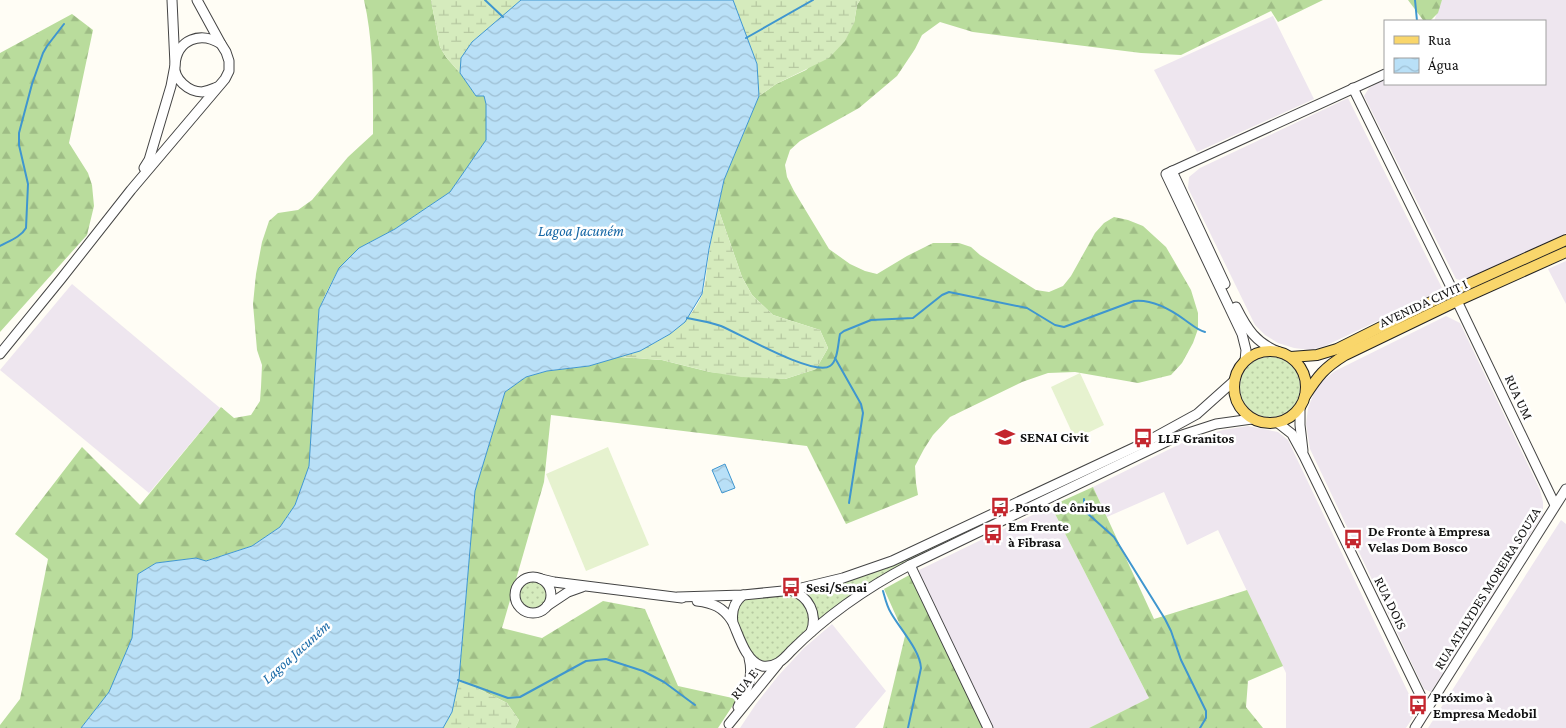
<svg xmlns="http://www.w3.org/2000/svg" width="1566" height="728" viewBox="0 0 1566 728" font-family="'Crimson Pro',serif">
	<style>
		.industrial { fill: #eee6ef }
		.grass { fill: url(#grass-dots) }
		.forest { fill: url(#forest-firs) }
		.wetland { fill: url(#wetland-marsh) }
		.pitch { fill: #e6f2cf }
		.water { fill: url(#water-waves); stroke: #3f96cf }
		.lines { fill: none; stroke-linecap: round; stroke-linejoin: round }
		.stream { stroke: #3f96cf; stroke-width: 2 }
		.minor-casing { stroke: #444; stroke-width: 11 }
		.major-casing { stroke: #222; stroke-width: 12 }
		.minor { stroke: #fff; stroke-width: 9 }
		.major { stroke: #f9d66b; stroke-width: 10 }
		.labels { text-anchor: middle; dominant-baseline: central; stroke-width: 5; stroke-linejoin: round; paint-order: stroke }
		.street-label { font-size: 14px; fill: #111; stroke: #fff }
		.poi-label { font-size: 14px; font-weight: bold; fill: #111; stroke: #fff; text-anchor: start }
		.water-label { font-size: 15px; font-style: italic; fill: #1768a6; stroke: #fff }
	</style>
	<defs>
		<pattern id="grass-dots" width="8" height="8" patternUnits="userSpaceOnUse" patternTransform="scale(1.25)"><rect width="8" height="8" fill="#d5ebbd"/><path d="M2 2h.1M6 6h.1" fill="none" stroke="#b6c8a1" stroke-width="1.8" stroke-linecap="round"/></pattern>
		<pattern id="forest-firs" width="22" height="20" patternUnits="userSpaceOnUse" patternTransform="scale(1.25)"><rect width="22" height="20" fill="#b9dc9c"/><path d="M5 1l3.5 6h-7zM16 11l3.5 6h-7z" fill="#9ebc85"/></pattern>
		<pattern id="wetland-marsh" width="20" height="14" patternUnits="userSpaceOnUse" patternTransform="scale(1.25)"><rect width="20" height="14" fill="#d5ebbd"/><path d="M1 5h8M5 5V1M11 12h8M15 12V8" fill="none" stroke="#b6c8a1"/></pattern>
		<pattern id="water-waves" width="16" height="10" patternUnits="userSpaceOnUse" patternTransform="scale(1.25)"><rect width="16" height="10" fill="#b9e0f7"/><path d="M0 5q4-4 8 0t8 0" fill="none" stroke="#9ebfd3"/></pattern>
	</defs>
	<rect width="100%" height="100%" fill="#fffdf5"/>
	<g class="industrial">
		<polygon points="1442,0 1566,0 1566,233 1463,281 1456,279 1364,96 1369,88 1385,79 1385,84 1545,84 1545,21 1434,21"/>
		<polygon points="1273,16 1314,99 1197,152 1154,70"/>
		<polygon points="1348,98 1443,290 1325,346 1310,350 1294,348 1278,343 1265,335 1255,325 1188,188 1189,177 1200,168"/>
		<polygon points="1566,261 1566,304 1548,269"/>
		<polygon points="72,284 220,408 149,493 0,370"/>
		<polygon points="1446,316 1460,323 1540,490 1543,502 1543,514 1431,692 1424,689 1310,449 1306,424 1308,408 1314,393 1320,383 1335,371"/>
		<polygon points="1248,426 1278,432 1288,440 1417,711 1406,728 1286,728 1286,673 1218,530 1187,545 1164,492 1107,517 1093,487 1186,441 1223,430"/>
		<polygon points="1051,506 1149,698 1089,728 990,728 913,573"/>
		<polygon points="1561,520 1566,524 1566,728 1428,728"/>
		<polygon points="832,624 886,691 855,728 740,728 756,704 778,676 804,648"/>
	</g>
	<g class="grass">
		<circle cx="1270" cy="387" r="30"/>
		<polygon points="996,517 997,519 889,571 861,589 820,619 817,617 815,604 807,594 809,590 841,583 887,567"/>
		<circle cx="533" cy="595" r="16"/>
		<path d="M 788,596 C 805,598 813,613 807,629 C 799,637 786,655 777,659 C 772,661 767,663 762,662 C 752,658 736,627 736,616 C 736,611 739,606 743,602 C 752,595 777,597 788,596 Z"/>
	</g>
	<g class="forest">
		<path d="M 364,0 L 431,0 L 440,47 L 446,57 L 460,73 L 476,96 L 484,96 L 486,104 L 486,140 L 450,192 L 395,229 L 359,248 L 339,268 L 325,295 L 319,309 L 309,466 L 295,505 L 280,527 L 252,546 L 205,561 L 196,558 L 156,563 L 138,574 L 132,638 L 109,692 L 81,728 L 0,728 L 0,725 L 20,699 L 48,559 L 15,534 L 82,447 L 140,505 L 221,407 L 234,418 L 251,415 L 260,401 L 261,387 L 262,365 L 257,350 L 253,304 L 256,274 L 262,242 L 269,221 L 278,213 L 298,210 L 312,200 L 348,157 L 373,134 C 373,90 374,44 364,0 Z"/>
		<polygon points="860,0 1323,0 1278,22 1271,11 1181,55 1141,53 973,32 940,22 922,35 915,49 897,76 859,108 800,141 790,150 785,165 787,177 794,191 829,249 850,264 865,271 877,274 907,256 933,243 959,243 971,247 980,255 1036,290 1049,292 1063,286 1071,276 1095,233 1104,223 1114,217 1128,220 1143,226 1166,247 1191,290 1198,313 1198,329 1193,343 1182,363 1171,375 1138,383 1075,372 1048,373 1022,382 950,417 933,435 924,449 915,466 916,483 918,495 846,524 807,446 551,415 544,482 502,628 542,638 603,601 645,609 678,686 737,699 718,728 515,728 519,720 507,703 459,679 475,491 505,392 526,377 547,371 589,366 618,357 662,360 710,372 785,379 816,369 828,348 820,330 773,315 752,295 742,277 718,208 724,180 759,96 776,84 806,70 854,23 857,5"/>
		<polygon points="1408,0 1442,0 1438,13 1430,21 1423,20"/>
		<polygon points="72,14 93,30 69,143 88,173 92,185 94,206 87,235 0,332 0,53"/>
		<polygon points="1093,487 1154,619 1247,590 1283,666 1248,681 1246,707 1263,728 1089,728 1149,698 1051,506"/>
		<polygon points="913,573 990,728 883,728 905,636 884,589"/>
	</g>
	<g class="wetland">
		<polygon points="431,0 521,0 472,42 461,58 460,73 446,57 440,47"/>
		<polygon points="733,0 860,0 857,5 854,23 845,41 829,58 776,84 759,96 757,64"/>
		<path d="M 718,208 L 742,277 L 752,295 L 773,315 L 820,330 L 828,348 L 816,369 L 785,379 L 741,377 L 710,372 L 662,360 L 618,357 C 653,347 687,330 702,295 C 706,285 706,271 708,261 C 710,243 714,226 718,208 Z"/>
		<polygon points="459,679 507,703 519,720 515,728 443,728 452,712"/>
	</g>
	<g class="pitch">
		<polygon points="1080,373 1104,425 1075,439 1051,387"/>
		<polygon points="608,447 649,545 586,571 546,474"/>
	</g>
	<g class="water">
		<polygon points="521,0 733,0 757,64 759,96 724,180 709,249 702,294 685,322 670,334 640,351 589,366 547,371 526,377 505,392 475,491 459,679 452,712 443,728 81,728 109,692 132,638 138,574 156,563 196,558 206,561 252,546 280,527 295,505 309,466 319,309 339,268 359,248 395,229 450,192 486,140 486,104 484,96 476,96 460,73 461,58 472,42"/>
		<polygon points="725,464 735,488 722,493 712,470"/>
	</g>
	<g class="lines">
		<g class="stream">
			<polyline points="485,0 503,17"/>
			<polyline points="1415,0 1417,21"/>
			<polyline points="746,38 813,0"/>
			<path d="M 0,246 C 9,241 21,237 26,228 L 28,184 L 19,145 L 19,133 L 32,84 L 43,53 L 47,46 L 64,24"/>
			<path d="M 687,318 C 698,320 710,322 721,326 C 740,334 814,377 830,366 C 838,361 838,343 840,334 L 844,331 L 871,320 L 913,318 L 942,295 L 949,292 L 1027,308 L 1055,325 L 1064,327 L 1134,301 C 1152,299 1170,309 1185,320 C 1191,324 1197,330 1205,332"/>
			<polyline points="835,358 861,404 863,413 849,503"/>
			<polyline points="1084,499 1084,508 1087,513 1114,537 1165,619 1171,631 1181,660 1206,711 1206,718 1200,728"/>
			<path d="M 883,591 C 885,598 887,607 891,613 C 900,629 920,650 921,668 L 908,728"/>
			<polyline points="458,680 508,698 520,697 586,661 606,659 643,671 664,682 695,705"/>
		</g>
		<defs>
			<g id="minor">
				<path d="M 217,87 C 212,89 208,91 202,92 C 189,92 173,79 175,65 C 177,39 201,31 221,44"/>
				<polyline points="1353,88 1453,291"/>
				<polyline points="144,168 149,160 171,86 175,65 172,0"/>
				<polyline points="1172,171 1225,284"/>
				<polyline points="1457,301 1555,505"/>
				<path d="M 1236,307 C 1247,329 1256,343 1279,352"/>
				<polyline points="0,354 61,279 131,190 225,79 229,71 229,61 226,52 221,44 197,0"/>
				<polyline points="1245,361 1246,350 1242,334 1166,174 1385,74"/>
				<polyline points="1300,408 1300,425 1303,451"/>
				<polyline points="1278,423 1292,434 1304,456 1427,709"/>
				<polyline points="910,565 988,728"/>
				<circle cx="533" cy="595" r="18"/>
				<polyline points="541,579 554,582 682,598"/>
				<path d="M 790,590 C 809,596 818,614 811,632"/>
				<path d="M 743,595 C 734,602 731,611 733,623 C 739,636 746,662 762,666 C 775,668 783,660 791,651 C 826,616 866,588 910,565 L 1176,437 L 1216,424 L 1252,419"/>
				<polyline points="678,597 743,595 793,590 843,578 892,561 1146,442 1197,414 1235,380"/>
				<path d="M 697,601 C 713,603 723,607 732,621"/>
				<polyline points="547,606 568,592 582,587"/>
				<path d="M 738,707 C 747,690 754,677 749,658"/>
				<polyline points="729,724 778,664"/>
				<polyline points="1415,728 1566,489"/>
			</g>
			<g id="major">
				<circle cx="1270" cy="387" r="36"/>
				<polyline points="1291,357 1317,355 1337,349 1453,291 1566,240"/>
				<path d="M 1305,396 C 1318,376 1324,368 1345,355 L 1457,301 L 1566,252"/>
			</g>
		</defs>
		<use href="#minor" class="minor-casing"/>
		<use href="#major" class="major-casing"/>
		<use href="#minor" class="minor"/>
		<use href="#major" class="major"/>
	</g>
	<defs>
		<symbol id="university-bare" viewBox="-9 -9 18 18"><path d="M0-5L7-2L0 1L-7-2ZM-4 1L0 2.5L4 1V4Q0 6-4 4Z" fill="#c4262e" stroke="#fff" stroke-width="2.5" paint-order="stroke"/></symbol>
		<symbol id="bus-bare" viewBox="-9 -9 18 18"><path d="M-5-6H5V4H4V6H2V4H-2V6H-4V4H-5ZM-3.5-4V0h7V-4ZM-3.5 1.2v1.5H-2V1.2ZM2 1.2v1.5H3.5V1.2Z" fill="#c4262e" stroke="#fff" stroke-width="2.5" paint-order="stroke"/></symbol>
	</defs>
	<g fill-rule="evenodd">
		<use href="#university-bare" x="991" y="423" width="28" height="28"/>
		<use href="#bus-bare" x="1129" y="424" width="28" height="28"/>
		<use href="#bus-bare" x="986" y="493" width="28" height="28"/>
		<use href="#bus-bare" x="979" y="520" width="28" height="28"/>
		<use href="#bus-bare" x="1339" y="525" width="28" height="28"/>
		<use href="#bus-bare" x="777" y="573" width="28" height="28"/>
		<use href="#bus-bare" x="1404" y="691" width="28" height="28"/>
	</g>
	<g class="labels">
		<g class="street-label">
			<text transform="translate(1423 303) rotate(-25)">AVENIDA CIVIT I</text>
			<text transform="translate(1519 397) rotate(65)">RUA UM</text>
			<text transform="translate(1487 588) rotate(-58)">RUA ATALYDES MOREIRA SOUZA</text>
			<text transform="translate(1391 603) rotate(64)">RUA DOIS</text>
			<text transform="translate(744 684) rotate(-51)">RUA E</text>
		</g>
		<g class="poi-label">
			<text x="1020" y="437">SENAI Civit</text>
			<text x="1158" y="438">LLF Granitos</text>
			<text x="1015" y="507">Ponto de ônibus</text>
			<text x="1008" y="526">Em Frente<tspan x="1008" dy="16">à Fibrasa</tspan></text>
			<text x="1368" y="531">De Fronte à Empresa<tspan x="1368" dy="16">Velas Dom Bosco</tspan></text>
			<text x="806" y="587">Sesi/Senai</text>
			<text x="1433" y="697">Próximo à<tspan x="1433" dy="16">Empresa Medobil</tspan></text>
		</g>
		<g class="water-label">
			<text x="581" y="231">Lagoa Jacuném</text>
			<text transform="translate(296 652) rotate(-42)">Lagoa Jacuném</text>
		</g>
	</g>
	<rect x="1384" y="20" width="162" height="65" fill="#ffffff" stroke="#a0a0a0"/>
	<rect x="1394" y="36" width="25" height="8" fill="#f9d66b" stroke="#a0a0a0"/>
	<text x="1428" y="45" font-size="15" fill="#111111">Rua</text>
	<rect x="1394" y="58" width="25" height="15" fill="url(#water-waves)" stroke="#a0a0a0"/>
	<text x="1428" y="70" font-size="15" fill="#111111">Água</text>
</svg>
